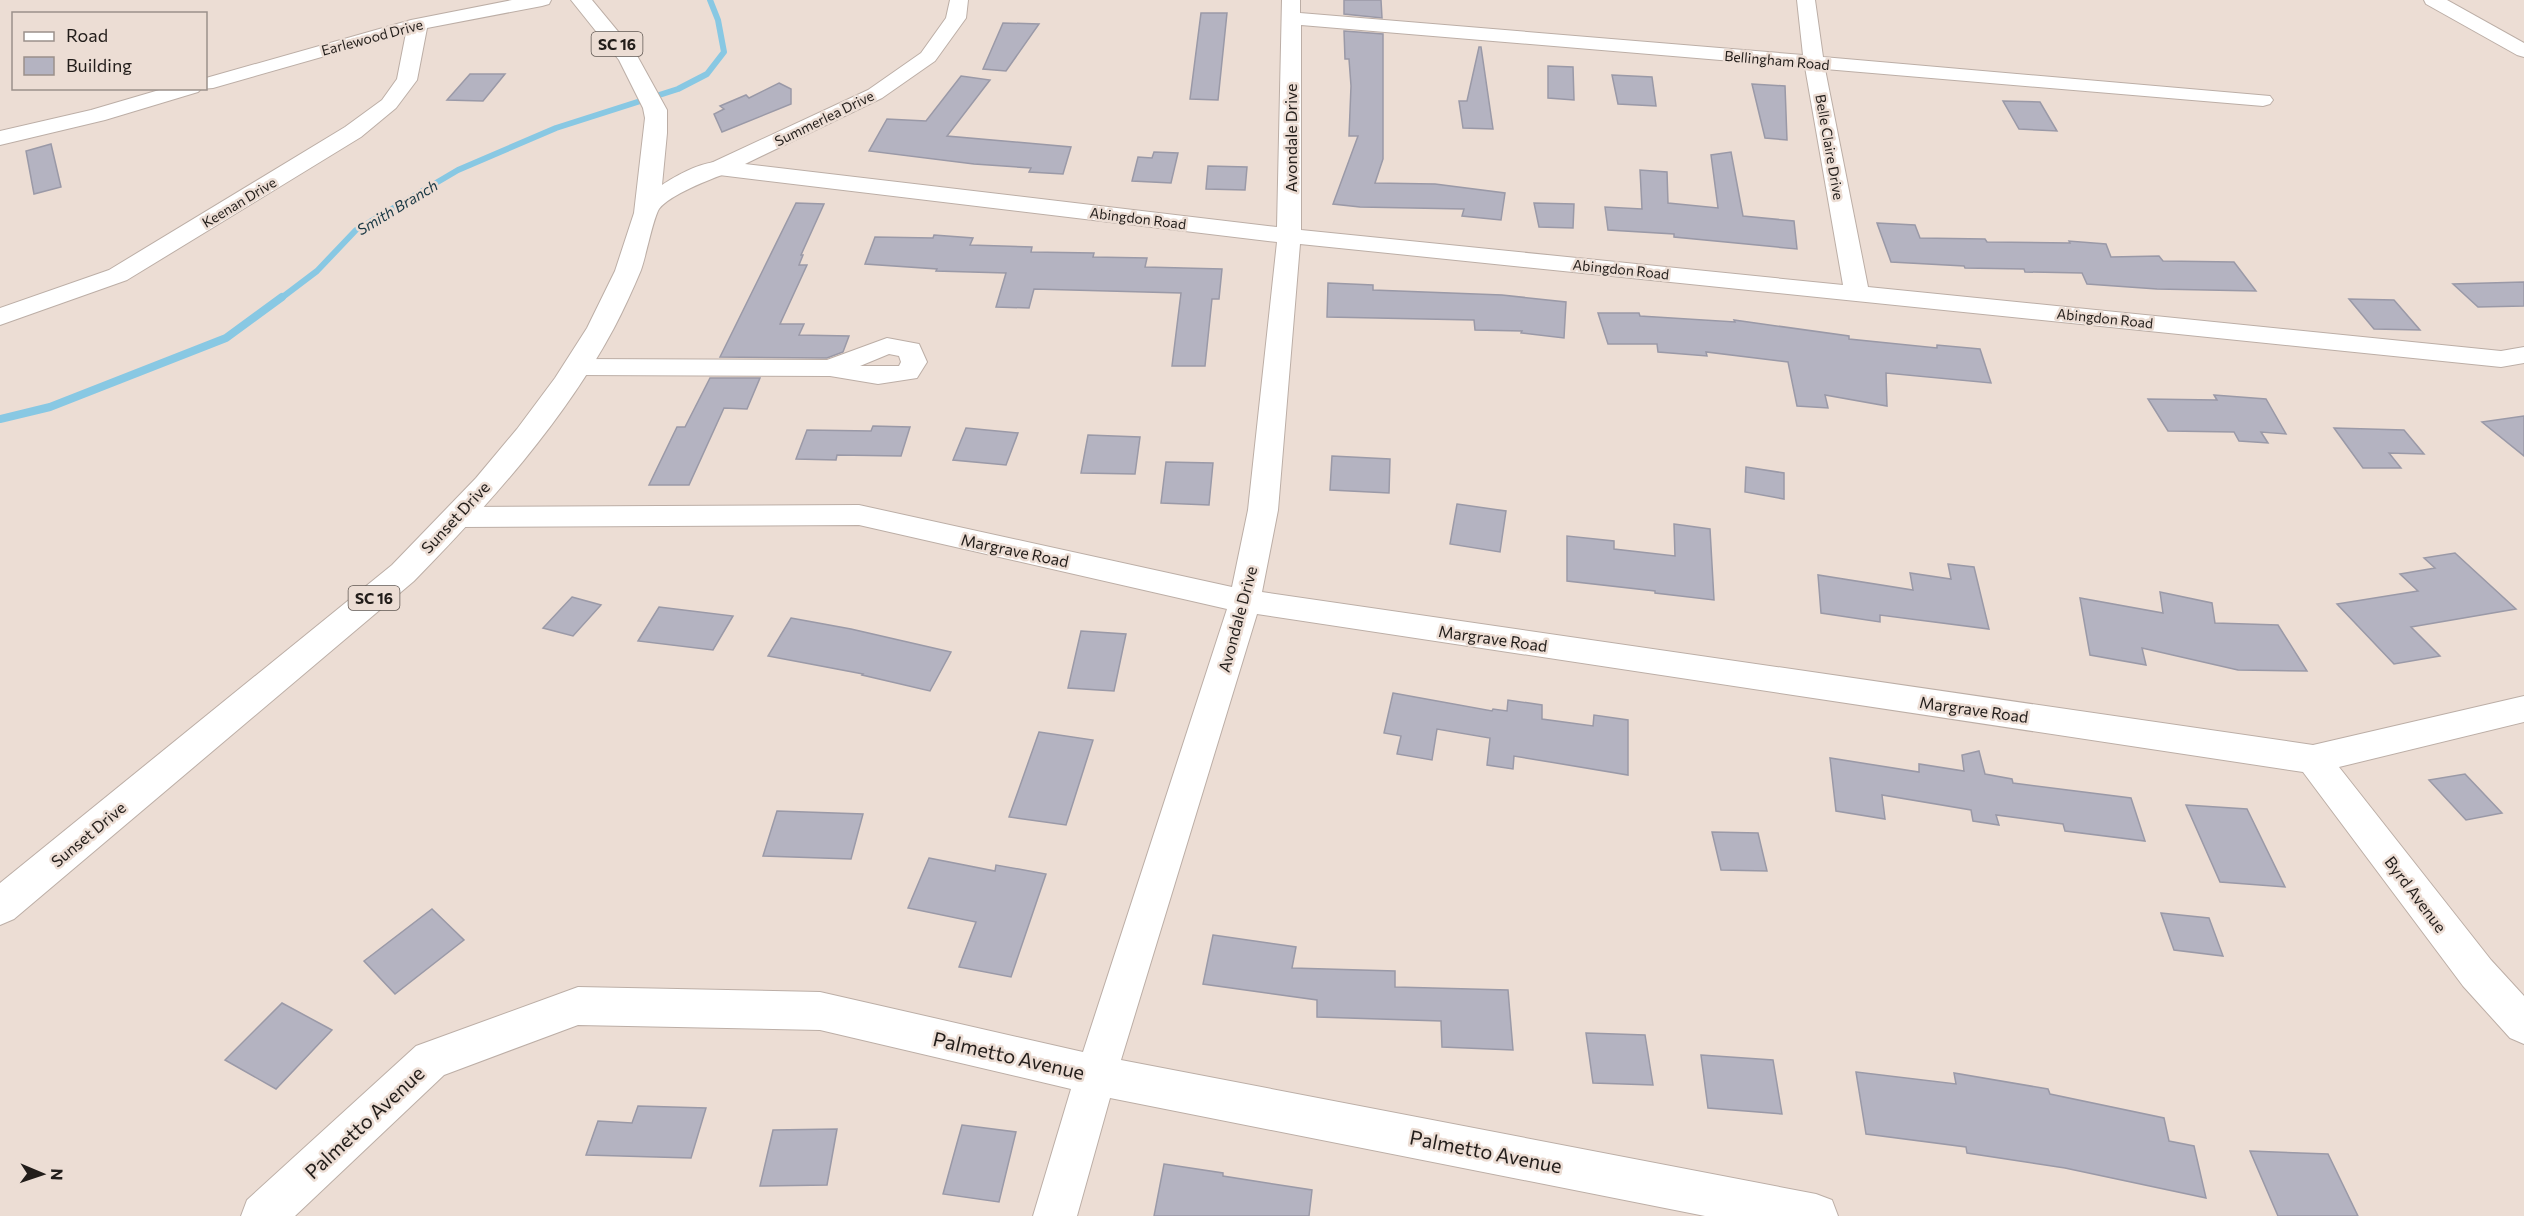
<svg xmlns="http://www.w3.org/2000/svg" width="2524" height="1216" viewBox="0 0 2524 1216" font-family="Commissioner,sans-serif">
	<style>
		.lines { fill: none; stroke-linecap: round; stroke-linejoin: round }
		.stream-far1 { stroke: #88c8e3; stroke-width: 6 }
		.stream { stroke: #88c8e3; stroke-width: 8 }
		.building { fill: #b4b3c1; stroke: #9a99a7; stroke-width: 1.5 }
		.minor-casing { stroke: #bcaea6; stroke-width: 2 }
		.major-casing { stroke: #bcaea6; stroke-width: 2 }
		.minor { fill: #fff; fill-rule: evenodd }
		.major { fill: #fff; fill-rule: evenodd }
		.labels { text-anchor: middle; dominant-baseline: central; stroke-width: 5; stroke-linejoin: round; paint-order: stroke }
		.far-street-label { font-size: 14px; fill: #221d1a; stroke: #ecddd4 }
		.shield { fill: #ecddd4; stroke: #5f5752; stroke-width: 1.5 }
		.shield-label { font-size: 15px; font-weight: bold; fill: #221d1a }
		.far-water-label { font-size: 15px; font-style: italic; fill: #183743; stroke: #ecddd4 }
		.street-label { font-size: 16px; fill: #221d1a; stroke: #ecddd4 }
		.near-street-label { font-size: 20px; fill: #221d1a; stroke: #ecddd4 }
	</style>
	<rect width="100%" height="100%" fill="#ecddd4"/>
	<g class="lines">
		<polyline class="stream-far1" points="280,299 317,271 356,230 458,170 556,128 678,89 707,74 724,52 718,20 710,0"/>
		<polyline class="stream" points="0,419 50,407 226,338 282,297"/>
	</g>
	<g class="building">
		<polygon points="1344,0 1381,0 1382,18 1344,14"/>
		<polygon points="1201,13 1227,13 1218,100 1190,99"/>
		<polygon points="1003,23 1039,24 1006,71 983,69"/>
		<polygon points="1344,31 1383,34 1383,159 1375,183 1435,184 1505,193 1501,220 1462,216 1464,209 1360,207 1333,204 1358,136 1349,136 1351,86 1349,59 1345,59"/>
		<polygon points="1479,47 1481,47 1493,129 1463,128 1459,101 1467,101"/>
		<polygon points="1548,66 1573,67 1574,100 1548,98"/>
		<polygon points="470,74 505,74 483,101 447,100"/>
		<polygon points="1612,75 1652,77 1656,106 1618,104"/>
		<polygon points="961,76 990,80 947,136 1071,147 1063,174 1029,172 1031,168 974,164 869,151 887,119 926,121"/>
		<polygon points="779,83 791,89 791,104 722,132 714,114 724,109 720,106 746,95 749,98"/>
		<polygon points="1752,84 1785,86 1787,140 1765,138"/>
		<polygon points="2003,101 2040,102 2057,131 2019,129"/>
		<polygon points="51,144 61,187 34,194 26,151"/>
		<polygon points="1154,152 1178,153 1171,183 1132,181 1138,157 1152,158"/>
		<polygon points="1731,152 1743,216 1794,221 1797,249 1674,237 1674,234 1608,230 1605,207 1642,209 1640,170 1667,172 1668,203 1718,208 1711,155"/>
		<polygon points="1208,166 1247,167 1245,190 1206,189"/>
		<polygon points="796,203 824,204 801,255 803,255 799,265 807,265 780,324 804,324 799,335 849,336 843,352 827,358 720,357"/>
		<polygon points="1534,203 1574,204 1573,228 1539,227"/>
		<polygon points="1877,223 1915,225 1920,238 1985,239 1987,242 2070,243 2069,241 2106,244 2111,257 2159,256 2163,261 2234,262 2256,291 2157,289 2087,284 2082,273 2025,272 2024,269 1965,268 1964,266 1891,262"/>
		<polygon points="934,235 973,238 970,245 1032,247 1031,252 1094,253 1093,257 1147,258 1145,267 1222,269 1219,299 1212,299 1205,366 1172,366 1181,293 1034,289 1029,308 996,307 1006,273 936,271 937,269 865,264 875,237 933,238"/>
		<polygon points="2524,282 2524,306 2478,307 2453,284"/>
		<polygon points="1328,283 1373,285 1373,290 1502,295 1566,302 1564,338 1521,333 1522,331 1475,330 1474,320 1327,317"/>
		<polygon points="2349,299 2394,300 2420,330 2374,329"/>
		<polygon points="1598,313 1639,313 1640,316 1735,322 1734,320 1849,336 1849,339 1937,348 1937,345 1980,349 1991,383 1886,373 1887,406 1825,395 1828,408 1797,406 1788,362 1706,352 1707,356 1658,352 1657,344 1608,344"/>
		<polygon points="710,378 760,378 747,409 724,408 689,485 649,485 677,427 685,427"/>
		<polygon points="2214,395 2266,399 2286,434 2261,432 2268,443 2239,441 2234,432 2168,431 2148,399 2217,400"/>
		<polygon points="2524,416 2524,456 2482,422"/>
		<polygon points="873,426 910,427 901,456 837,455 836,460 796,459 807,430 871,431"/>
		<polygon points="966,428 1018,433 1006,465 953,460"/>
		<polygon points="2334,428 2404,430 2424,454 2389,453 2401,468 2363,468"/>
		<polygon points="1088,435 1140,437 1135,474 1081,473"/>
		<polygon points="1332,456 1390,459 1389,493 1330,490"/>
		<polygon points="1166,462 1213,463 1209,505 1161,503"/>
		<polygon points="1746,467 1784,473 1784,499 1745,492"/>
		<polygon points="1457,504 1506,511 1500,552 1450,544"/>
		<polygon points="1674,524 1710,529 1714,600 1655,593 1655,591 1567,581 1567,536 1614,541 1614,549 1675,556"/>
		<polygon points="2455,553 2516,609 2411,627 2440,656 2394,664 2337,604 2418,591 2400,574 2435,568 2424,558"/>
		<polygon points="1948,564 1974,567 1989,629 1880,615 1880,622 1821,613 1818,575 1913,590 1910,573 1951,579"/>
		<polygon points="2160,592 2212,603 2215,623 2278,625 2307,671 2238,670 2142,648 2146,665 2090,655 2080,598 2163,613"/>
		<polygon points="572,597 601,605 573,636 543,628"/>
		<polygon points="659,607 733,616 713,650 638,641"/>
		<polygon points="791,618 851,629 951,652 930,691 862,675 863,674 768,656"/>
		<polygon points="1081,631 1126,634 1114,691 1068,688"/>
		<polygon points="1393,693 1492,711 1493,709 1507,711 1508,700 1542,705 1542,719 1593,726 1594,715 1628,720 1628,775 1514,756 1513,769 1487,765 1490,738 1437,729 1432,760 1397,754 1401,736 1384,733"/>
		<polygon points="1039,732 1093,740 1066,825 1009,817"/>
		<polygon points="1979,751 1985,774 2012,779 2013,783 2131,798 2145,841 2065,831 2063,824 1996,815 1999,825 1973,821 1971,810 1882,795 1885,819 1836,811 1830,758 1919,772 1919,764 1964,771 1962,755"/>
		<polygon points="2465,774 2502,813 2466,820 2429,780"/>
		<polygon points="2186,805 2247,809 2285,887 2220,882"/>
		<polygon points="777,811 863,814 851,859 763,856"/>
		<polygon points="1712,832 1758,833 1767,871 1721,870"/>
		<polygon points="929,858 995,871 996,865 1046,874 1011,977 959,967 976,922 908,908"/>
		<polygon points="432,909 464,940 395,994 364,961"/>
		<polygon points="2161,913 2209,918 2223,956 2174,950"/>
		<polygon points="1213,935 1296,947 1292,968 1395,971 1395,987 1508,990 1513,1050 1442,1047 1441,1021 1317,1017 1317,1000 1203,984"/>
		<polygon points="282,1003 332,1030 276,1089 225,1060"/>
		<polygon points="1586,1033 1645,1035 1653,1085 1593,1083"/>
		<polygon points="1701,1055 1773,1060 1782,1114 1708,1108"/>
		<polygon points="1856,1072 1956,1084 1954,1073 2048,1089 2050,1094 2164,1118 2169,1141 2194,1146 2206,1198 2065,1168 1967,1153 1966,1147 1866,1134"/>
		<polygon points="638,1106 706,1108 691,1158 586,1155 598,1121 632,1123"/>
		<polygon points="962,1125 1016,1132 999,1202 943,1194"/>
		<polygon points="837,1129 827,1185 760,1186 773,1130"/>
		<polygon points="2250,1151 2328,1154 2358,1216 2278,1216"/>
		<polygon points="1164,1164 1223,1173 1223,1176 1312,1190 1309,1216 1154,1216"/>
	</g>
	<g class="lines">
		<defs>
			<g id="minor">
				<polygon points="512,0 551,0 549,4 542,6 427,28 417,80 396,108 361,137 127,280 0,325 0,308 109,270 345,127 382,100 397,79 406,33 213,88 201,89 198,92 105,120 0,145 0,131 91,110 166,88 206,88 206,78 411,20"/>
				<path d="M 950,0 L 968,0 L 966,18 L 935,61 L 882,98 L 745,164 L 1277,227 L 1282,0 L 1300,0 L 1300,13 L 1803,55 L 1797,0 L 1815,0 L 1823,57 L 2270,96 L 2273,100 L 2270,104 L 2263,106 L 1825,69 L 1868,287 L 2501,351 L 2524,347 L 2524,363 L 2501,367 L 1300,244 L 1278,510 L 1262,592 L 2313,745 L 2524,696 L 2524,722 L 2339,767 L 2491,960 L 2524,996 L 2524,1044 L 2510,1038 L 2463,986 L 2303,772 L 1257,614 L 1121,1060 L 1816,1194 L 1832,1200 L 1838,1216 L 1705,1216 L 1110,1098 L 1077,1216 L 1033,1216 L 1071,1089 L 820,1030 L 578,1025 L 444,1075 L 295,1216 L 241,1216 L 247,1200 L 416,1046 L 578,987 L 820,992 L 1083,1052 L 1227,609 L 859,525 L 460,527 L 450,524 L 445,517 L 450,510 L 460,507 L 859,505 L 1232,587 L 1248,510 L 1277,242 L 719,175 L 711,173 L 708,168 L 711,163 L 868,90 L 921,53 L 946,18 ZM 1301,25 L 1805,67 L 1843,285 L 1301,230 Z"/>
				<polygon points="2424,0 2447,0 2524,43 2524,57 2517,55 2426,4"/>
				<path d="M 887,338 L 919,344 L 927,362 L 917,378 L 878,384 L 830,376 L 577,375 L 568,373 L 564,367 L 568,361 L 577,359 L 827,360 ZM 889,354 L 899,356 L 901,362 L 899,366 L 860,366 Z"/>
			</g>
			<path id="major" d="M 571,0 L 592,0 L 635,52 L 667,110 L 667,133 L 662,185 C 679,174 707,158 727,163 L 731,168 L 727,173 C 711,179 669,195 659,209 C 653,219 646,256 641,270 C 633,289 624,309 614,328 C 563,423 489,504 414,581 L 14,919 L 0,925 L 0,883 L 392,565 L 476,478 L 517,429 L 555,378 L 587,328 L 615,271 L 634,213 L 645,118 L 643,108 L 619,60 Z"/>
		</defs>
		<use href="#minor" class="minor-casing"/>
		<use href="#major" class="major-casing"/>
		<use href="#minor" class="minor"/>
		<use href="#major" class="major"/>
	</g>
	<g class="labels">
		<g class="far-street-label">
			<text transform="translate(372 37) rotate(-15)">Earlewood Drive</text>
			<text transform="translate(1777 60) rotate(5)">Bellingham Road</text>
			<text transform="translate(824 118) rotate(-26)">Summerlea Drive</text>
			<text transform="translate(1830 147) rotate(80)">Belle Claire Drive</text>
			<text transform="translate(239 202) rotate(-31)">Keenan Drive</text>
			<text transform="translate(1138 218) rotate(7)">Abingdon Road</text>
			<text transform="translate(1621 269) rotate(6)">Abingdon Road</text>
			<text transform="translate(2105 318) rotate(6)">Abingdon Road</text>
		</g>
		<g class="shield">
			<rect x="591.5" y="32" width="51" height="24" rx="4.5"/>
			<rect x="348.5" y="586" width="51" height="24" rx="4.5"/>
		</g>
		<g class="shield-label">
			<text x="617" y="44">SC 16</text>
			<text x="374" y="598">SC 16</text>
		</g>
		<g class="far-water-label">
			<text transform="translate(397 207) rotate(-31)">Smith Branch</text>
		</g>
		<g class="street-label">
			<text transform="translate(1290 138) rotate(-90)">Avondale Drive</text>
			<text transform="translate(455 517) rotate(-47)">Sunset Drive</text>
			<text transform="translate(1015 550) rotate(12)">Margrave Road</text>
			<text transform="translate(1237 619) rotate(-75)">Avondale Drive</text>
			<text transform="translate(1493 638) rotate(8)">Margrave Road</text>
			<text transform="translate(1974 709) rotate(8)">Margrave Road</text>
			<text transform="translate(88 834) rotate(-40)">Sunset Drive</text>
			<text transform="translate(2416 894) rotate(53)">Byrd Avenue</text>
		</g>
		<g class="near-street-label">
			<text transform="translate(1009 1055) rotate(13)">Palmetto Avenue</text>
			<text transform="translate(364 1122) rotate(-43)">Palmetto Avenue</text>
			<text transform="translate(1486 1151) rotate(11)">Palmetto Avenue</text>
		</g>
	</g>
	<rect x="12" y="12" width="195" height="78" fill="#ecddd4" stroke="#9b908a" stroke-width="1.5"/>
	<rect x="24" y="32" width="30" height="9" fill="#ffffff" stroke="#9b908a" stroke-width="1.5"/>
	<text x="66" y="42" font-size="18" fill="#221d1a">Road</text>
	<rect x="24" y="57" width="30" height="18" fill="#b4b3c1" stroke="#9b908a" stroke-width="1.5"/>
	<text x="66" y="72" font-size="18" fill="#221d1a">Building</text>
	<g transform="translate(42 1174) rotate(92)" stroke="#ecddd4" stroke-width="4.5" paint-order="stroke">
	<path d="M0-4.5L10 22L0 15L-10 22Z" fill="#221d1a"/>
	<text y="-9" font-size="16" font-weight="bold" text-anchor="middle" fill="#221d1a">N</text>
	</g>
</svg>
